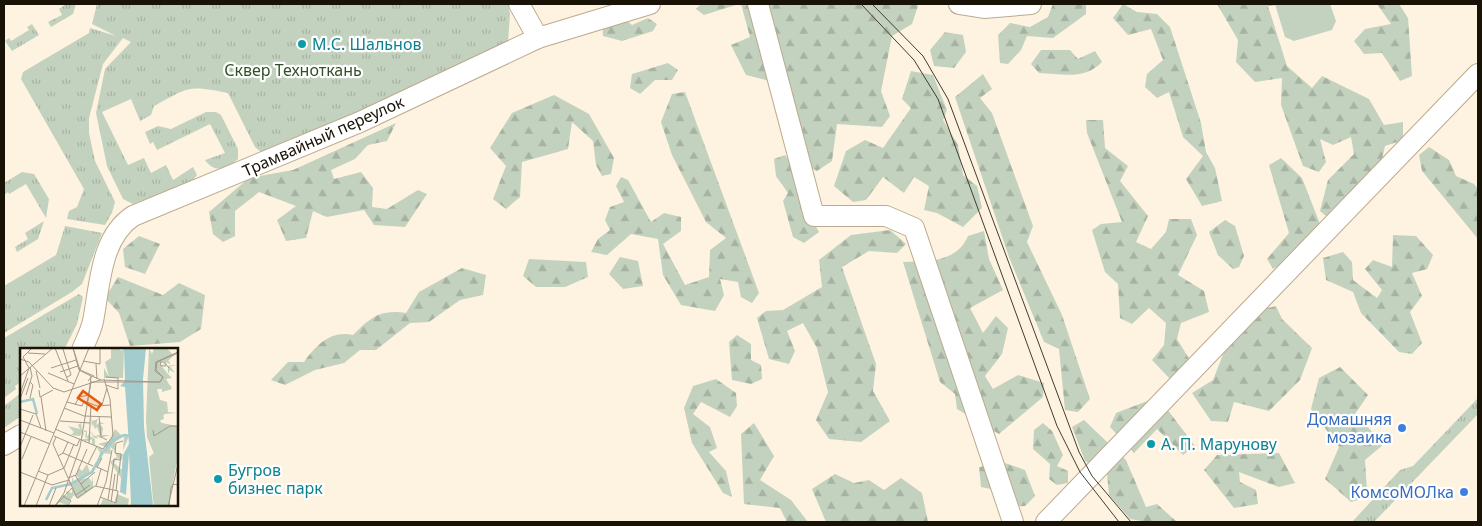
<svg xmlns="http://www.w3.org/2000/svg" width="1482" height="526" viewBox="0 0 1482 526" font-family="'Noto Sans',sans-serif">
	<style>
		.grass { fill: url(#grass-tufts) }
		.forest { fill: url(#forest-firs) }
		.garden { fill: #c3d2be }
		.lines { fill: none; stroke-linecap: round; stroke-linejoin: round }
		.minor-casing { stroke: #bcaa8d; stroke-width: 22 }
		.minor { stroke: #fff; stroke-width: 20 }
		.tram { stroke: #433b2f; stroke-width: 1 }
		.culture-dot { fill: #0f9aa8; stroke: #fff; stroke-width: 2 }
		.shop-dot { fill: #3f7fe0; stroke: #fff; stroke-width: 2 }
		.labels { text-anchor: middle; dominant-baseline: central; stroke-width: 4.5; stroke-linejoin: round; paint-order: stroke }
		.culture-label { font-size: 16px; fill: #0d838f; stroke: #fff; text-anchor: start }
		.park-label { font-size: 16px; fill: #324f27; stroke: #fff }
		.street-label { font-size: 16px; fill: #191207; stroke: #fff }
		.shop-label { font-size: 16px; fill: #366cbe; stroke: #fff; text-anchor: end }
		.inset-river { fill: none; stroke: #a3cccf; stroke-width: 2.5 }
		.inset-road { fill: none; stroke: #a29989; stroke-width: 1 }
		.view { fill: #e8590c; fill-opacity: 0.15; stroke: #e8590c; stroke-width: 2.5 }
		.inset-edge { fill: none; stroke: #191207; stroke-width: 2.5 }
	</style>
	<defs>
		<pattern id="grass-tufts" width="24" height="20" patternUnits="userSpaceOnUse" patternTransform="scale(1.25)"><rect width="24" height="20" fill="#c3d2be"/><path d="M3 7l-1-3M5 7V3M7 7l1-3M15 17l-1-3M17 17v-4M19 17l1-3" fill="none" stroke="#a7b3a2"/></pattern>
		<pattern id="forest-firs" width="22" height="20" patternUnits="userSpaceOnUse" patternTransform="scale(1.25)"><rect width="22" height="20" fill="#c3d2be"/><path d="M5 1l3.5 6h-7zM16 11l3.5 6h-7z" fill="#a7b3a2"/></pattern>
	</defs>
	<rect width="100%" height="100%" fill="#fef3e0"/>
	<g class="grass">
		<polygon points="66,4 76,4 73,14 51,27 48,22 62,15 59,9"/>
		<path d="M 97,4 L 508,4 L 510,14 L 508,42 L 425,84 L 262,153 L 255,147 L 228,93 C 187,85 190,87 154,106 L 151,115 L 140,121 L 131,99 L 102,112 L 128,165 L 144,158 L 151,173 L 166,165 L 173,180 L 193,167 L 197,175 L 192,181 L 133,204 L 123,199 L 107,166 L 96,113 L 105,69 L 131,42 L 123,38 L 103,64 L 89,118 L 89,133 L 95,161 L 115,202 L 112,213 L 105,225 L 67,219 L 69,211 L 77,207 L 84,189 L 21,79 L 23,72 L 89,33 L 90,28 L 116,36 L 92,24 Z"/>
		<polygon points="32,24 39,35 12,51 5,41 9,38 11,41 29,30 27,27"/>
		<path d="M 206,112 L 216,112 L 221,115 L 238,149 L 238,159 C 227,169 215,174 205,160 L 225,153 L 210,124 L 157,150 L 153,142 L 150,144 L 145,132 L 158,126 L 171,129 Z"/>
		<polygon points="22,172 34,174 49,199 46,218 26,184 9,194 8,192 4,195 4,183"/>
		<polygon points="44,221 38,239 17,252 15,247 28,239 25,233"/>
		<polygon points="65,226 102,233 82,284 72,292 4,333 4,286 56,255"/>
		<polygon points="79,294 83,297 77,324 64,350 21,350 21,382 15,386 16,389 4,398 4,338"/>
		<polygon points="21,393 21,416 4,428 4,406"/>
		<polygon points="1478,398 1478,414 1374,522 1352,522 1400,470 1413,466"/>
	</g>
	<g class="forest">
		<polygon points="701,4 739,4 704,15 696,9"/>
		<polygon points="741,4 915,4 918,6 912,24 892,36 881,91 890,116 882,127 837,124 832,161 817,171 800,162 770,81 746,75 731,45 750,37"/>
		<polygon points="1053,4 1086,4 1086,14 1053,38 1027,36 1021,50 1008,64 1000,63 998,35 1010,23 1030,27 1048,17"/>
		<polygon points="1123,4 1137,12 1157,14 1170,27 1201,123 1206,152 1215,168 1222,201 1202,206 1186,179 1203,156 1183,137 1169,92 1157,98 1145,87 1147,74 1163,60 1151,29 1128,35 1113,18"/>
		<polygon points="1217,4 1287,4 1268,6 1287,66 1312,88 1322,76 1369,99 1384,125 1403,122 1403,140 1385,146 1380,168 1332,221 1320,211 1328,180 1354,154 1351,137 1333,145 1320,139 1326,162 1319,172 1303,166 1281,105 1282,78 1255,82 1236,62 1238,40"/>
		<polygon points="1377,4 1399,4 1408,18 1412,76 1400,81 1382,53 1364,54 1354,41 1365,29 1391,24"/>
		<polygon points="621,15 632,25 648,18 657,24 653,31 622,41 603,36 602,16"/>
		<polygon points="945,32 963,35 966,52 954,68 934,66 930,50"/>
		<path d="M 1041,50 L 1070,50 L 1078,59 L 1095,51 L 1102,62 C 1085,80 1063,74 1039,73 L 1031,64 Z"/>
		<polygon points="668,63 678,70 672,80 655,80 640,94 630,88 632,74"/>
		<polygon points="911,71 933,75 947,110 943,120 958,145 963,175 977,186 982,208 963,227 937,213 924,210 929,186 914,177 904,193 883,177 866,200 853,202 834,186 846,151 865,140 883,148 911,108 902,99"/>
		<polygon points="983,74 992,89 980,98 992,113 1033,226 1027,242 1062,315 1090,399 1078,412 1065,410 1059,349 1044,342 1009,257 955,97"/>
		<polygon points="685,92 759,293 752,303 741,297 738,282 720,279 724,295 715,311 681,305 663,275 658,239 631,234 607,255 591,252 598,239 610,230 605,220 610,207 624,202 616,186 621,177 628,180 651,222 664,213 681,217 681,231 663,244 685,285 709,277 710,250 726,238 706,222 672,155 661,122 672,94"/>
		<polygon points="554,95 589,114 614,158 611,174 602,176 596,165 593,141 572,122 568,149 522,162 520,197 506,209 493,199 506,166 490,148 512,113"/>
		<polygon points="1086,120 1103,120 1105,148 1128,166 1120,181 1148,216 1136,242 1151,249 1166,232 1169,219 1191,219 1197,235 1178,275 1204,291 1209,312 1181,323 1177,339 1193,365 1185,376 1170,379 1152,360 1164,345 1166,323 1149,308 1132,324 1120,318 1118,284 1105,272 1092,230 1101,224 1122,222 1087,133"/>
		<polygon points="396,123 387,141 368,145 355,159 331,170 334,179 361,172 373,188 372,207 387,209 418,190 427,194 405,227 374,225 364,210 327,217 313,211 306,238 286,241 277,220 296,206 259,192 235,211 235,236 223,242 213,234 209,212 249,178 293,170"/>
		<polygon points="1429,147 1449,160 1456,176 1474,184 1478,189 1478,239 1422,171 1419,155"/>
		<polygon points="785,155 803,182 812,220 819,232 804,243 793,237 783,201 788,193 776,176 774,159"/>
		<polygon points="1281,158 1302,178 1322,229 1299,255 1273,269 1267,259 1289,233 1269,165"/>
		<polygon points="1225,220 1235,226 1244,256 1239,267 1233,269 1218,255 1209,232"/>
		<polygon points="890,230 906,244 897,253 869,251 842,267 876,364 873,391 890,421 861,442 829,439 816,420 828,392 817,348 803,323 787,331 795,351 789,364 769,359 757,318 766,311 783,310 822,287 819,260 851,235"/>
		<path d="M 984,231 L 989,259 L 1003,290 L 970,308 L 983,333 L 996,316 L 1008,328 L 1002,354 L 985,376 L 993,389 L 1018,375 L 1044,383 L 1043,397 L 999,434 L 957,409 L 955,394 L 940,382 L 903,262 C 929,261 956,263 968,236 Z"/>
		<polygon points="1393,235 1416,236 1433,255 1427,269 1412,273 1422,296 1410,312 1422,343 1412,354 1399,352 1361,313 1353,292 1326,280 1323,258 1343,252 1352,262 1353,280 1377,298 1382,290 1365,269 1373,260 1392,267"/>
		<polygon points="139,236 160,244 145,274 125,267 123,249"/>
		<polygon points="620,257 638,261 643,286 623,289 609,274"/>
		<polygon points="529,259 586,262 588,277 565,287 536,287 523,276"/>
		<path d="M 462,268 L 486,275 L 483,295 L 460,300 L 429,322 L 410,323 L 376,350 L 360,350 L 344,363 L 315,370 L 285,385 L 271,380 L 288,362 L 304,362 C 316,345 331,330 353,335 C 371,317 380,309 406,313 L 419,292 Z"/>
		<polygon points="118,277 163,295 179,283 205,295 201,329 180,342 130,346 119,313 105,298"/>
		<polygon points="1276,306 1282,319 1312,348 1300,380 1269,411 1234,402 1228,422 1211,421 1192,393 1213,380 1224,352 1263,309"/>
		<polygon points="737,335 751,344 751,360 761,365 762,379 751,384 732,380 729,342"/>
		<polygon points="1340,367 1368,395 1355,414 1384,444 1365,460 1367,491 1358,500 1351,502 1325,479 1339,447 1311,409 1319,378"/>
		<polygon points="716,379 736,393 737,406 730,417 701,402 693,414 710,427 717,448 709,452 726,471 732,497 723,493 692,443 684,408 693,386"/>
		<polygon points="1158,397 1195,446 1183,455 1157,429 1134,453 1110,427 1116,413"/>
		<polygon points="1084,420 1126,460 1146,507 1157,504 1177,522 1147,522 1130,519 1109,495 1107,473 1085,461 1072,427"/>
		<polygon points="754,423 774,456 760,480 791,500 808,522 787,522 780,508 744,504 741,434"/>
		<polygon points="1043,423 1052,431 1063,455 1057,466 1068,471 1068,483 1057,485 1049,479 1050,464 1033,449 1034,430"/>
		<polygon points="1279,453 1295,483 1279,487 1239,472 1240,482 1256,490 1258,504 1234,508 1204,470 1217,455"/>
		<polygon points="1005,463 1025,470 1035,496 1025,506 1009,507 1001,491 981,487 979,467"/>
		<polygon points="835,474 854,483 869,480 884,490 901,478 922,493 928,522 826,522 812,489"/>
	</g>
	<polygon class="garden" points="1275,4 1330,4 1336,21 1332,30 1294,41 1285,37"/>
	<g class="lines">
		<defs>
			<g id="minor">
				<polyline points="519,4 538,38"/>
				<polyline points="758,4 814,216 886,216 914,228 1013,522"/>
				<polyline points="959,4 984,8 1031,4"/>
				<path d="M 82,350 C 86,340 91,331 93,321 C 100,286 100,238 133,216 L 360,122 L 538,38 L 650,4"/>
				<polyline points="4,445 21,435"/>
				<polyline points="1046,522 1478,74"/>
			</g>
		</defs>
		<use href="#minor" class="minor-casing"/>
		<use href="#minor" class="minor"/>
		<g class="tram">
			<polyline points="861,4 914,60 938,99 1057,426 1080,472 1119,522"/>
			<polyline points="872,4 923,56 948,99 1079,452 1092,476 1131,522"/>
		</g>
	</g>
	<g class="culture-dot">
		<circle cx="302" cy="44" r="5"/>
		<circle cx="1151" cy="444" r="5"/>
		<circle cx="218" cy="479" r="5"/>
	</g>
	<g class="shop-dot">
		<circle cx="1402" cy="428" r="5"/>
		<circle cx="1464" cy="492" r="5"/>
	</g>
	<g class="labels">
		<g class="culture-label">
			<text x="312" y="44">М.С. Шальнов</text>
			<text x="1161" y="444">А. П. Марунову</text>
			<text x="228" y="470">Бугров<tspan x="228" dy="18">бизнес парк</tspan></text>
		</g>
		<g class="park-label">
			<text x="293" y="70">Сквер Техноткань</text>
		</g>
		<g class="street-label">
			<text transform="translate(323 136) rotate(-24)">Трамвайный переулок</text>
		</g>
		<g class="shop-label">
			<text x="1392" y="419">Домашняя<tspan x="1392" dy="18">мозаика</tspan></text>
			<text x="1454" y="492">КомсоМОЛка</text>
		</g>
	</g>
	<g transform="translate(20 348)">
		<rect width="158" height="158" fill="#fef3e0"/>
		<path d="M 91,0 L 100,0 L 101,3 L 104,0 L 103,30 L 84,30 L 84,20 L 89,29 L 85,14 L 91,10 ZM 129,0 L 132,6 L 134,0 L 147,0 L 153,7 L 157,4 L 148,13 L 150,14 L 150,16 L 146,14 L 147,18 L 142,16 L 145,16 L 144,13 L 139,15 L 148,26 L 148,18 L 152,17 L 157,18 L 150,18 L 155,25 L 150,22 L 148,26 L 152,30 L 146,31 L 152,41 L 142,44 L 142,41 L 137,41 L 140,52 L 147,54 L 148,64 L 157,65 L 145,66 L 139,71 L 143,78 L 157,78 L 157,114 L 148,157 L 134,157 L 133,152 L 129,109 L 134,105 L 127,89 L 126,71 Z" fill="#c3d2be"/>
		<path d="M 128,33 L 152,38 L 142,44 L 142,41 L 136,40 L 138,57 L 140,52 L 146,54 L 139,60 L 146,64 L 134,64 L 139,68 L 143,66 L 144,71 L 139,73 L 142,75 L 157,78 L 152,88 L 145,88 L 151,89 L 151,93 L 157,93 L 152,101 L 155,103 L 152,107 L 158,106 L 152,123 L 144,124 L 146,120 L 142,124 L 133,121 L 134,105 L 127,89 ZM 71,68 L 72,73 L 78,71 L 76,77 L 80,74 L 85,76 L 80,76 L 83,80 L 82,87 L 90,87 L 80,90 L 76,88 L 78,91 L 73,89 L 71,83 L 70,88 L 75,91 L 75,97 L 72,96 L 72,91 L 69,93 L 65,93 L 61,91 L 68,91 L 65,89 L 66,84 L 64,84 L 63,88 L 61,90 L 64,83 L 63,82 L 60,88 L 51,87 L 54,84 L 48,78 L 60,81 L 58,77 L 61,75 L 62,82 L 67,83 L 67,89 L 71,83 L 74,88 L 79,87 L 80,88 L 77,79 L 75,81 L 73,76 L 72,79 ZM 95,81 L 101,87 L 109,88 L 103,103 L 104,88 L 95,94 L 96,105 L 103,106 L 102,112 L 97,110 L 94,115 L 102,122 L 101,130 L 90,114 L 97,109 L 94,102 L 90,99 L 91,106 L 82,105 L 81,112 L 77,113 L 80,105 L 77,99 L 84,102 L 86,99 L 78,96 L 89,93 ZM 76,114 L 78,121 L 75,119 L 72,124 L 60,131 L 69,130 L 72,134 L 73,127 L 73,140 L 58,151 L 54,147 L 47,157 L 38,154 L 43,147 L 47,148 L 46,143 L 52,145 L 52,138 L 47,137 L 51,136 L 48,134 L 52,134 L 52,129 L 54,133 L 59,129 L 56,128 L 59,120 L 62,123 L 67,116 L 70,125 ZM 148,124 L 154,126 L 148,150 L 143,149 L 141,140 L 143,138 L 147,140 L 148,137 L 139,134 Z" fill="#c3d2be"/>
		<path d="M 97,146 L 109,151 L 108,157 L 80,158 L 83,151 L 94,155 Z" fill="#c3d2be"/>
		<path d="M 104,0 L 126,0 L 123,31 L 124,79 L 133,157 L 111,157 L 109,105 L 106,147 L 100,144 L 103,107 L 109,96 L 105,39 L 100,38 L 105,33 Z" fill="#a3cccf"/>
		<path class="inset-river" d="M 116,32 L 117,0M 117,36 L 123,158M 0,54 L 13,51 L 17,66M 84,103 L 93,92 L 104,87 L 112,88M 26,152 L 32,140 L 51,136 L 72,124 L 83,104"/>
		<path class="inset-road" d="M 35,0 L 48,33M 53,0 L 59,22 L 71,28 L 70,38M 43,1 L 51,27 L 47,29M 8,5 L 25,6M 0,11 L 9,14 L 33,40 L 44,44 L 80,32 L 140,34 L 143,29 L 136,22 L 137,14 L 158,5M 63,13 L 80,16 L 80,0M 76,16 L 77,31M 146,18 L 141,18 L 140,14 L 144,14 L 149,20M 31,20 L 56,12M 60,22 L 69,0M 60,22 L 74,28M 16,23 L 20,40M 40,24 L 58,18M 28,25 L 54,36M 0,28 L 33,0M 86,29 L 98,30 L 98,41 L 86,37M 68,33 L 72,28 L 81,32M 19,42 L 20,49 L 33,42M 0,46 L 9,20 L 3,9 L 12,0M 6,47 L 12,28 L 10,19M 21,49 L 26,83M 10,50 L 13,37 L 10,34M 0,51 L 8,30M 47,54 L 62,58 L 64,53 L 77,58 L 90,57M 67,56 L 70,38M 55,57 L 59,49 L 69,47M 82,57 L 87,40M 44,60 L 64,68 L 91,69M 0,61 L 16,66 L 21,80M 79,68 L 81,89 L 87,92M 0,72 L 34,85M 40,73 L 70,75M 35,81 L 83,101 L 93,88 L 90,51 L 84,31M 133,82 L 134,88 L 150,78 L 158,78M 0,84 L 30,96M 34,88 L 57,98 L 60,91M 36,89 L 33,96 L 57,150M 69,95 L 71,57M 0,99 L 13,67M 43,105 L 73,118M 38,108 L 43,105 L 48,94M 82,110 L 77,119 L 88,124M 2,111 L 11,89M 68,116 L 77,98M 44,120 L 54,96M 18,123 L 28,127 L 44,120M 0,124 L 15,130M 99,125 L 101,106 L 95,105 L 96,95 L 103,93M 55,127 L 66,144M 15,130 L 32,137 L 49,132M 48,130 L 56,127 L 67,101M 61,136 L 75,124M 76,138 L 81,121M 96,143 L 98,125M 56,147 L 70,137M 43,148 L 51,153 L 47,158M 57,150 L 75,138 L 98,143 L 96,155 L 80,149M 88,152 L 94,111 L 100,112M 91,154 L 95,126M 4,158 L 60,22 L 53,0M 16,158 L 28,127M 29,158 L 36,140M 35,158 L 52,140M 35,158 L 44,145 L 60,99 L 71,34 L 140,34 L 143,29 L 135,23 L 136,14 L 158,4M 77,158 L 86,134 L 92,102M 148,158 L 158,116M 149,158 L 151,140 L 153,136 L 158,137"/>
		<path class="view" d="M 63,43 L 81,56 L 77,62 L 58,50 Z"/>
		<rect width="158" height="158" class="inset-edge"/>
	</g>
	<rect width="1482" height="526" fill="none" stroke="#191207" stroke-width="10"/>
</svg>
